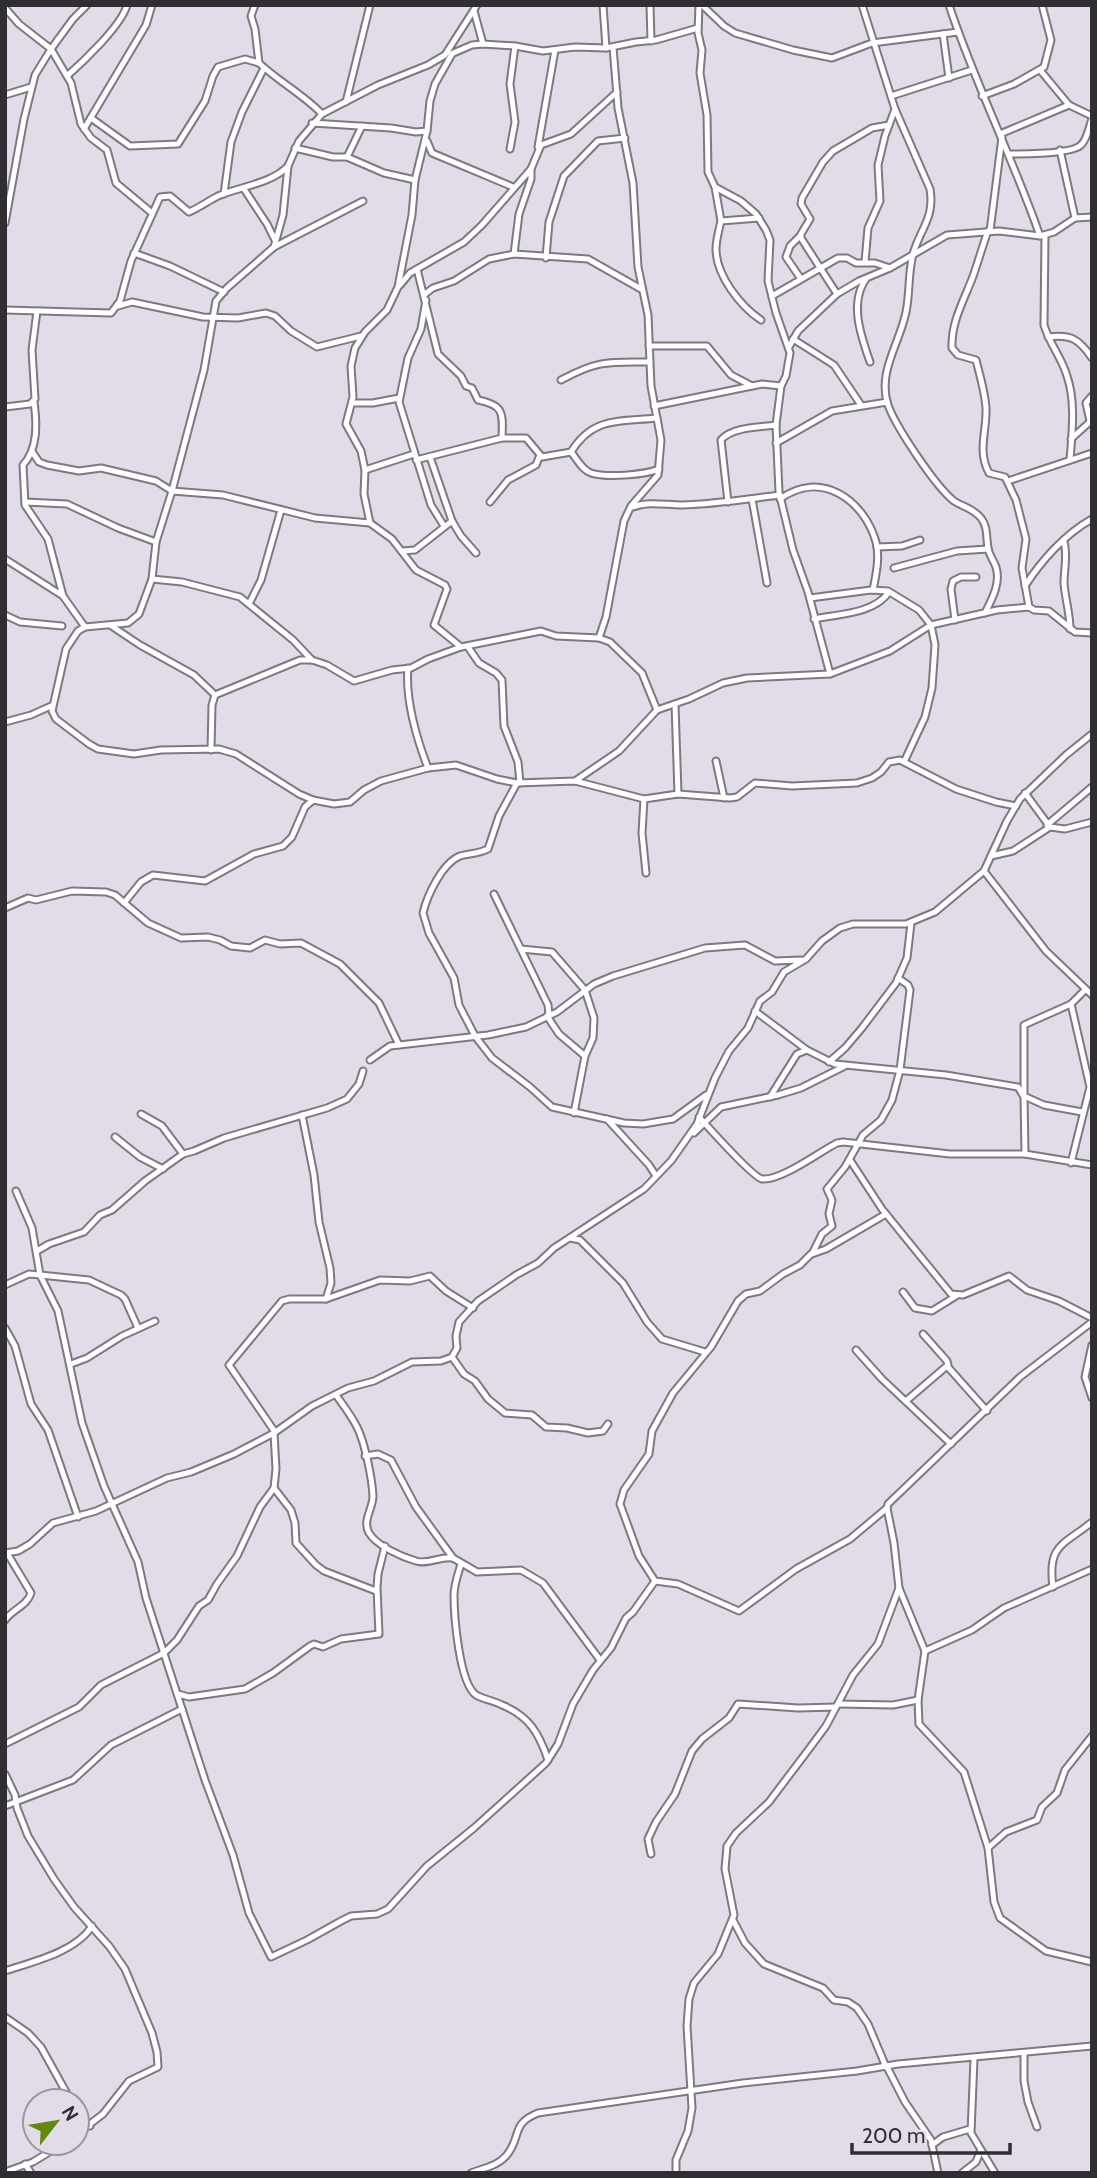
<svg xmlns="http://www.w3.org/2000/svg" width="1097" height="2178" viewBox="0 0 1097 2178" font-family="Cabin,sans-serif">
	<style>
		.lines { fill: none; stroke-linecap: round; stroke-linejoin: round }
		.minor-casing { stroke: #7d7883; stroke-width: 9 }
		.minor { stroke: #fff; stroke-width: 5 }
	</style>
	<rect width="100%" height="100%" fill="#e2dce9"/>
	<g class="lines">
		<defs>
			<g id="minor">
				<path d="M 255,5 L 251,16 L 255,29 L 259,63 C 279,82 303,94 322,114"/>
				<polyline points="477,5 445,55 428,65 378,85 322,114 299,141 288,166 283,215 274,247 227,288 216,301 204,370 172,491 156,542 152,579 139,614 128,623 85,627 78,631 66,649 52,711 56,719 89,744 98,749 134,754 161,750 219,749 236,754 299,794 313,800 334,804 350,802 364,790 381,781 428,768 456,765 497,779 517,783 575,781 644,799 678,794 730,798 737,797 755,783 792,786 857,783 872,778 881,772 889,762 900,760 956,789 996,802 1016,806"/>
				<polyline points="603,5 606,48"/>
				<polyline points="650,5 651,41"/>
				<polyline points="699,5 698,33 702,50 700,73 707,115 708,172 715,187 741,201 756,214 766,230 770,240 768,281 776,313 790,353 786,376 781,386 776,425 779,492 793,550 808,592 830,674"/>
				<polyline points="702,5 724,26 735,33 793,50 832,58 872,43 958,32"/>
				<path d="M 862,5 L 895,109 L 930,189 C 935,218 920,229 913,254 C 908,273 910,293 906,312 C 900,343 877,372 888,405 C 896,427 935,486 954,501 C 963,507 973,508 981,518 C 988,527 986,537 988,548 C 989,555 994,561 996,567 C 1001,583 992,599 985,613"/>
				<path d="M 949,5 C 975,84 1013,158 1040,236"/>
				<polyline points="5,8 19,24 51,49 71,83 81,124 91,138 107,150 116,183 152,213"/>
				<polyline points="474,11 483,44"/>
				<polyline points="943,34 949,78"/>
				<polyline points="451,54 472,45 483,44 515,46 543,51 575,47 606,48 636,42 656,40 698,28"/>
				<polyline points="1040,70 1069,105 1092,116"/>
				<path d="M 67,76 C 83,62 122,25 127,5"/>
				<polyline points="5,95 31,87"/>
				<polyline points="891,96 972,70"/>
				<polyline points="982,96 1014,84 1044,67 1051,40 1042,5"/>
				<polyline points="346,102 370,5"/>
				<polyline points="91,118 130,146 178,144 205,101 213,76 218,67 245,59 259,63"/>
				<polyline points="312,123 391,128 416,132 427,131"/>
				<polyline points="84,129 146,25 152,5"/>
				<polyline points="1000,134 1069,105"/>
				<polyline points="427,141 432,153 513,187"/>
				<polyline points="538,147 555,50"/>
				<polyline points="295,148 333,157 347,157 384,173 415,180"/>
				<polyline points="510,149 515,122 510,84 515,46"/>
				<polyline points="1060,150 1075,218"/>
				<path d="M 1010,154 C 1023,154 1072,154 1081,145 C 1087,140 1089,127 1092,119"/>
				<polyline points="347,157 362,126"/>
				<polyline points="715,187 721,221"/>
				<polyline points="244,189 267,224 275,240"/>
				<polyline points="224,194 231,142 242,112 264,68"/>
				<path d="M 759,218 L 721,221 C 719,230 716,240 716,249 C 716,275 740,306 761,320"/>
				<polyline points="5,223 24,119 35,75 51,49 73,19 87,5"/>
				<path d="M 988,231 C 982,247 978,263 972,279 C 963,302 951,323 952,348 L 958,355 L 976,360 C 980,376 985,392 986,408 C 987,431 977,451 989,473 L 1005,477 L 1016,500 L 1026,539 L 1022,568 L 1029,607 L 1034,610 L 1049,611 L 1075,632 L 1092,633"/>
				<polyline points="990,231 1002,137"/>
				<path d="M 1045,235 L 1044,325 C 1049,343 1062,358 1067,376 C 1076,402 1072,433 1070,460"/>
				<polyline points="800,236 790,246 786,257 801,279"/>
				<polyline points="274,247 363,201"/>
				<polyline points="134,253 170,266 224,292"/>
				<polyline points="514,254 519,214 531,179 531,169"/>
				<polyline points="546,258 549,222 564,176 598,141 625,138"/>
				<polyline points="865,262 868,228 880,201 878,165 885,136 895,109"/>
				<path d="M 417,269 L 438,354 L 461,376 L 466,386 L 472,388 L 478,400 C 504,405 503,413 502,438"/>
				<path d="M 866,279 C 849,303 861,336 870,362"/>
				<polyline points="400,285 410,273 464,242 482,225 531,169 541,145 571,134 617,92"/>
				<polyline points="425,294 433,288 454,281 489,259 514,254 588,259 641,289"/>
				<polyline points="837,294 801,238 801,234 810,219 801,204 802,198 823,162 833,151 872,128 889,125"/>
				<polyline points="772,296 838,258 847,258 856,263 875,263 890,268"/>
				<polyline points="426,300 421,329 408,358 399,402 431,505 444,526"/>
				<polyline points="118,306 132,302 203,317 238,318 266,313 275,316 291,331 317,347 361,336"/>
				<path d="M 5,310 L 111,313 L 120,301 L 131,261 L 160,197 L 170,196 L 189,212 C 199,208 208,201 218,196 C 239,187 273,183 288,166"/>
				<path d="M 1048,337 C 1071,334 1079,339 1092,358"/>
				<polyline points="793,339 834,365 861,405"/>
				<polyline points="649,346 707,346 731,375 752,386"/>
				<polyline points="789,347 798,331 837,294 859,281 890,268 947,235 999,231 1040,236 1054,232 1075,218 1092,217"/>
				<path d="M 561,380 C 598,360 608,362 649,362"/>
				<path d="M 34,402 C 37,424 38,449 23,465 L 25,505 L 48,539 L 63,596"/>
				<polyline points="352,403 373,403 399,398"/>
				<polyline points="654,406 762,384 781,386"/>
				<polyline points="5,407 30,404 35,399 32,350 37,311"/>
				<polyline points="1090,421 1086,403 1092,396"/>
				<polyline points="1071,439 1092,420"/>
				<polyline points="776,443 832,411 887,402"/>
				<path d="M 571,452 C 593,416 620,422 657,418"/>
				<polyline points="33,453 39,462 47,465 79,471 101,468 156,481 172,491 223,495 315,518 370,523 392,539 416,570 445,585 447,589 434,625 461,647"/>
				<polyline points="430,457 452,521 461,536 476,553"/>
				<path d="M 416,460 L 502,438 L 526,438 L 542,457 L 571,452 C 577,459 582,470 591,473 C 606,478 645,475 659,469"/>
				<polyline points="365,470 414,454"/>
				<polyline points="1008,481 1092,453"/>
				<polyline points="752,499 767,583"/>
				<path d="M 780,499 C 821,469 864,500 876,542 C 880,557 876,575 873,590"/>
				<polyline points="25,502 67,504 118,528 156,542"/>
				<polyline points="490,502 508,480 536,465 540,455"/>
				<path d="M 728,502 L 721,440 C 732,427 760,427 776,425"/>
				<path d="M 633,507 C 648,501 665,505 682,505 C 715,504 747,499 780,495"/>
				<polyline points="370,523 364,494 365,470 361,451 346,424 353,397 351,366 355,348 365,332 387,310 398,287 412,215 415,180 427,131 430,101 435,84 452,54"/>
				<path d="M 1064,542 C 1068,556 1064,568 1064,583 C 1065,598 1070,613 1070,629"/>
				<polyline points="877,547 902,546 920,540"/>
				<polyline points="402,551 415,550 452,521"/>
				<polyline points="5,559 63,596 85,627"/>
				<polyline points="894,568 957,551 988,549"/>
				<polyline points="152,579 182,582 240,597 293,640 312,660 327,665 354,681 392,670 411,668 428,659 461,647 541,631 556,636 599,638 610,642 642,673 657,710"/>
				<path d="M 1025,586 C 1041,561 1065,534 1092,519"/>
				<polyline points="810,598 871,590 888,591 919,610 931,625 935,645 932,688 925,717 904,762"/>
				<polyline points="249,604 261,580 281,510"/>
				<polyline points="5,615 20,622 62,626"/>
				<path d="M 814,619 C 838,614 874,614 889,592"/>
				<polyline points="955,620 951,589 953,581 961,577 976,577"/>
				<polyline points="110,625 140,645 194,675 215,695"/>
				<polyline points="599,638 606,617 624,521 631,506 658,475 661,440 651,386 648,315 638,267 633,183 618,108 613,47"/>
				<polyline points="468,647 479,663 496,673 502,680 504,726 518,762 520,783"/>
				<path d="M 408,668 C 405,699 417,740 428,768"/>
				<polyline points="675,704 678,794"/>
				<polyline points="5,722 31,715 51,706"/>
				<polyline points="211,750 212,705 215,695 300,660 312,660"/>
				<polyline points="716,761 724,798"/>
				<polyline points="575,781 619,751 657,710 689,699 723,683 747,678 830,674 890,651 931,625 997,610 1029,607"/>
				<path d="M 517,783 L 499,816 L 488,849 C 478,854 470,853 460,856 C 442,863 427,896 423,913 L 429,933 L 454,978 L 459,1005 L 475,1036 L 492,1058 L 530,1087 L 552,1107 L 624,1123 L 643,1124 L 673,1119 L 706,1095"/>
				<polyline points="1025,793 1050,827 1065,829 1092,822"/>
				<polyline points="644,799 642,833 646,873"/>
				<polyline points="1047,825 1092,787"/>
				<polyline points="991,856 1013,851 1050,827"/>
				<polyline points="984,871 1046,951 1092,995"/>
				<polyline points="494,894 548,1005 549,1015"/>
				<polyline points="124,903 141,882 153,875 205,881 254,854 283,846 292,837 305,807 313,800"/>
				<polyline points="5,908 28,898 36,900 72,891 106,892 115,895 148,923 181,938 208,937 220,940 231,946 250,948 265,940 280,944 301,943 340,964 379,1003 399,1045 488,1035 526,1027 557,1012 594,984 613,976 705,948 745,945 775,961 801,960"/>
				<polyline points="521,949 552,952 585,990 594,1018 593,1038 585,1056 574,1113"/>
				<polyline points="755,1011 807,1050 835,1064 946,1075 1018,1087 1024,1097 1025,1154"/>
				<polyline points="547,1016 559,1034 585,1056"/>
				<polyline points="370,1060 390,1046 399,1045"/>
				<polyline points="829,1062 845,1048 862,1028 896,983 907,958 911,923"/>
				<polyline points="1024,1093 1024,1025 1071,1004 1085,990"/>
				<polyline points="1024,1096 1044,1105 1082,1112"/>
				<polyline points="770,1097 797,1054 807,1050"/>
				<polyline points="141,1114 162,1126 183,1154"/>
				<polyline points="302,1115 314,1175 319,1222 330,1268 331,1283 326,1299"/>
				<path d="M 699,1117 C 708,1127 753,1177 762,1179 C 781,1181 819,1152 837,1143 L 843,1142 L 950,1154 L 1025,1154 L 1092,1165"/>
				<polyline points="607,1119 649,1165 656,1176"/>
				<polyline points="694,1133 721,1107 778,1095 801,1088 845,1066"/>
				<polyline points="115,1137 140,1157 163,1169"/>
				<polyline points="850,1160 882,1209 951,1294 963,1295 1009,1276 1027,1290 1059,1301 1092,1318"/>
				<polyline points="1071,1163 1090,1087 1071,1004"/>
				<polyline points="16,1191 32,1228 40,1275 89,1280 121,1295 125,1299 138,1328"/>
				<polyline points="570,1238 580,1240 623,1283 647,1322 662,1339 705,1352"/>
				<polyline points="37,1251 49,1244 84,1232 100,1215 112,1210 145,1181 183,1154 194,1151 224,1138 327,1108 347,1099 359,1084 363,1071"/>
				<polyline points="812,1254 826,1249 886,1214"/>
				<polyline points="5,1285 29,1274 40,1275 58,1311 82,1423 104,1486 138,1562 146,1598 205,1780 233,1855 249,1913 271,1957 307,1940 341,1921 351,1916 377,1914 388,1909 427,1866 474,1828 546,1763 558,1744 573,1704 593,1670 611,1648 626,1618 633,1612 655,1581"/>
				<polyline points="903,1292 915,1308 932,1311 956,1296"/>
				<polyline points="5,1328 15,1346 31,1404 48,1430 78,1517"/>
				<polyline points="1092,1345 1085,1377 1092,1398"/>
				<polyline points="856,1350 882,1379 951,1444"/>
				<polyline points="452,1357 464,1374 475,1381 488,1399 505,1413 532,1415 546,1427 567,1428 588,1433 603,1431 608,1424"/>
				<polyline points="71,1364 87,1358 122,1336 155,1321"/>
				<polyline points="947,1366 987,1411"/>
				<path d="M 336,1395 C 343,1405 351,1415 357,1427 C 365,1443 372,1478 373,1496 C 373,1509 362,1520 369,1533 C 377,1546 402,1557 416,1561 C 428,1565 440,1556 453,1558"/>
				<polyline points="906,1401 948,1365 947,1361 923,1334"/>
				<polyline points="275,1432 229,1365 282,1301 289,1299 326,1299 380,1280 410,1281 430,1276 446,1291 473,1308"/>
				<polyline points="365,1456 378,1454 391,1460 416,1507 453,1558 477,1572 521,1570 543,1583 600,1660"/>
				<polyline points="274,1488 291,1510 295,1523 296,1543 316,1565 324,1571 376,1591"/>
				<polyline points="887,1508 850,1539 796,1569 739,1611 678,1584 655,1581 639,1556 620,1504 624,1490 649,1454 652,1431 673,1393 711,1347 738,1301 746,1294 760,1291 783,1274 800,1265 813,1252 822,1234 832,1226 829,1214 832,1200 827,1189 845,1167 863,1135 881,1120 892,1100 900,1070 910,990 908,985 898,978"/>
				<polyline points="5,1553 18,1551 30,1544 53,1523 96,1511 167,1478 191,1472 234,1454 274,1433 312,1406 348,1388 374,1381 412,1362 441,1361 452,1357 457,1348 456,1336 459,1322 478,1301 516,1275 538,1263 554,1248 644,1189 671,1161 697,1124 715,1078 729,1051 748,1028 760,1001 772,992 784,972 806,959 822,941 840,928 853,924 906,924 935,912 984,871 1007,821 1020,799 1066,755 1092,734"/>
				<path d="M 461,1564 C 458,1574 454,1585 454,1595 C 454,1615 459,1683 476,1695 C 483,1699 494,1701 502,1705 C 529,1716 539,1733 548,1760"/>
				<path d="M 1053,1587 C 1047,1544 1064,1545 1092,1522"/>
				<polyline points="899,1588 925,1651 918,1700 919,1724 964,1772 988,1848"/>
				<path d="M 5,1620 C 13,1609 27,1606 31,1593 L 7,1553"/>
				<polyline points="925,1651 972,1630 1004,1608 1092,1569"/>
				<polyline points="178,1694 189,1697 245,1689 273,1673 310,1646 314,1644 323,1647 341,1639 379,1634 377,1588 378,1574 385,1546"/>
				<polyline points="838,1704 893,1705 918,1700"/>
				<polyline points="1092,1736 1065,1770 1057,1793 1042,1807 1037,1820 1006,1832 988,1848 994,1902 1000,1918 1046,1951 1092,1962"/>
				<polyline points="5,1744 79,1707 101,1685 164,1653 177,1640 199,1606 208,1600 217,1584 237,1556 260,1507 274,1488 276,1469 274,1433"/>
				<polyline points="5,1774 15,1795 17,1808 28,1836 54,1879 74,1907 109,1946 125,1969 152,2033 157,2052 158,2067 129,2081 103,2114 77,2134"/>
				<polyline points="5,1806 73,1780 111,1745 182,1709"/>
				<polyline points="651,1854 648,1839 656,1822 675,1794 692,1751 702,1739 729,1718 738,1704 798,1708 836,1707"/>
				<polyline points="733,1920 745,1943 764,1964 823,1988 834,2000 848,2002 857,2008 868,2024 886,2067"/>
				<path d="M 5,1971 C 32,1962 76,1952 92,1926"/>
				<polyline points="5,2017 28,2033 41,2047 71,2101"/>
				<polyline points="1024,2054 1024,2081 1028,2102 1037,2127"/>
				<polyline points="974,2059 971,2133 995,2173"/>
				<polyline points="887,2067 905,2102 931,2140 938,2173"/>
				<polyline points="77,2110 90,2126"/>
				<polyline points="932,2145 943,2137 970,2129"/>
				<polyline points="25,2164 31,2173"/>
				<polyline points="5,2172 33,2162 64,2143"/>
				<path d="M 471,2173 C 484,2168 497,2166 506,2156 C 522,2138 510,2124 538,2113 L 743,2083 L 857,2071 L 898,2064 L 1092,2046"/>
				<polyline points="676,2173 676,2160 688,2131 692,2108 687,2026 689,1999 694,1983 718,1954 734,1915 725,1869 727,1846 736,1833 769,1802 809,1749 826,1726 853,1675 878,1644 899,1588 894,1543 887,1508 888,1504 1020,1377 1092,1322"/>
				<polyline points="962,2173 976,2162 980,2152"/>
			</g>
		</defs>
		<use href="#minor" class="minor-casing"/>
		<use href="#minor" class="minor"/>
	</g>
	<rect width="1097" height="2178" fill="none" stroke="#302e33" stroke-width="14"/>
	<g transform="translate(56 2122) rotate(59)"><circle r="33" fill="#e2dce9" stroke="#9b96a0" stroke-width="2"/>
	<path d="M0-5L12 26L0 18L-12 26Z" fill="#63880d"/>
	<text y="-10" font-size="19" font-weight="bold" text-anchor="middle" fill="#302e33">N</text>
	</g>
	<path d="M852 2143v10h158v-10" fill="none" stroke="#302e33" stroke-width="3.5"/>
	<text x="862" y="2143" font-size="21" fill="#302e33" stroke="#e2dce9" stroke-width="5" paint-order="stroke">200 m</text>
</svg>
